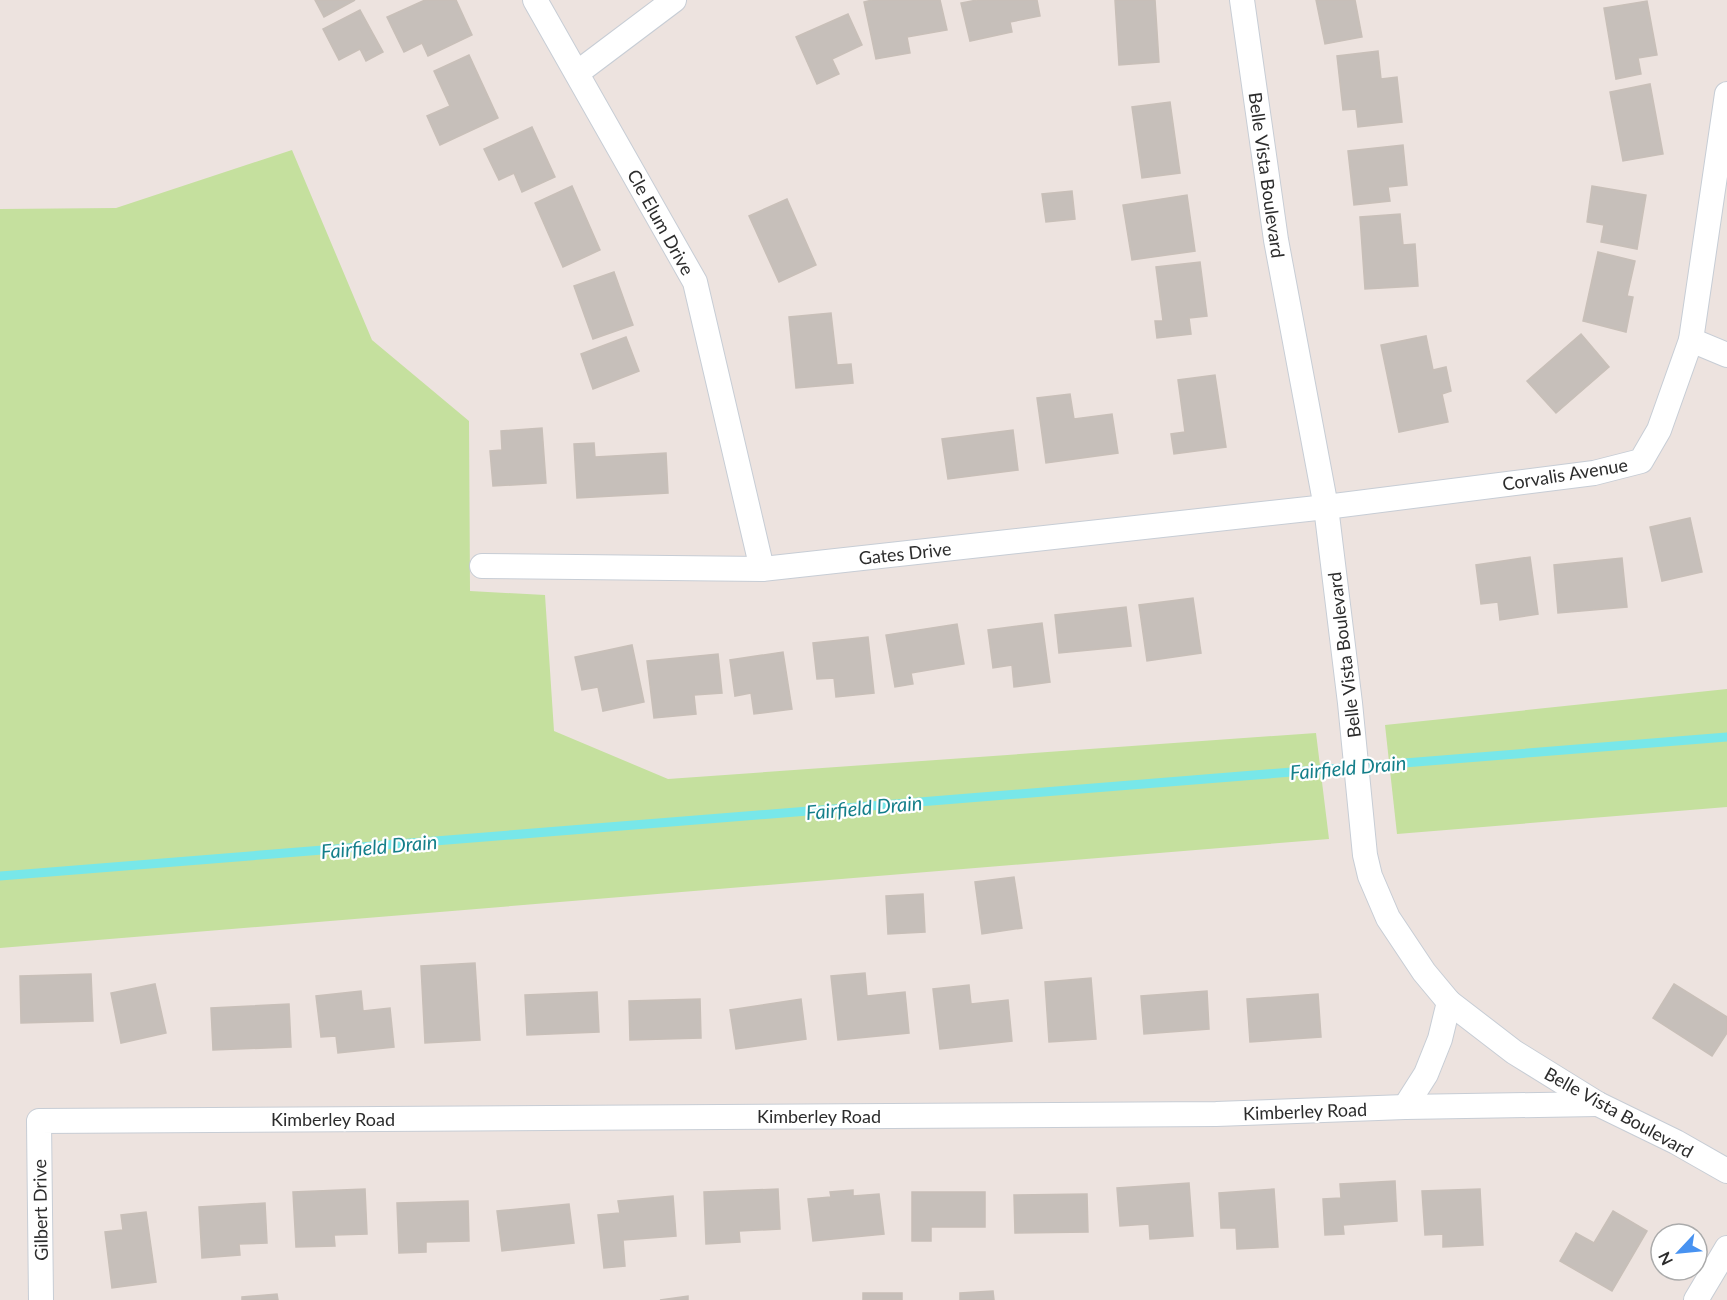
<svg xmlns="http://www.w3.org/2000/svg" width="1727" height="1300" viewBox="0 0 1727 1300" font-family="Lato,sans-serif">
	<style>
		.green { fill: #c5e09e }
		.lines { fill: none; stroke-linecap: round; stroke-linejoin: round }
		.stream { stroke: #78e7e9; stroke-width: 9 }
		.building { fill: #c6bfba; stroke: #c8bfb8; stroke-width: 1.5 }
		.minor-casing { stroke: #c7cdd5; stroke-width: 26 }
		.minor { stroke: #fff; stroke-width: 24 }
		.labels { text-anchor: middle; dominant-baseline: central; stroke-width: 4.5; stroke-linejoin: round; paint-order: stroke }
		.street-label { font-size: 18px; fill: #2c2c2c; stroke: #fff }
		.water-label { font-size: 20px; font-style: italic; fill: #147f8a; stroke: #fff }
	</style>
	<rect width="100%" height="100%" fill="#ede3df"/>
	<g class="green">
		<polygon points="292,150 372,340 469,421 470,591 545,595 554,731 668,779 1316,733 1329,839 0,948 0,209 116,208"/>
		<polygon points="1727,689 1727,807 1397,834 1385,725"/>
	</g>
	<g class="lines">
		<polyline class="stream" points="0,876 1727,737"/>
	</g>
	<g class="building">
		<polygon points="315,0 355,0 324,17"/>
		<polygon points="425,0 456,0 472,35 428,56 422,43 404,52 387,17"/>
		<polygon points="872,0 940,0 947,30 907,37 910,53 876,59 864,2"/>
		<polygon points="977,0 1037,0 1040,16 1010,22 1012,32 970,41 961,3"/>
		<polygon points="1115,0 1155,0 1159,62 1119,65"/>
		<polygon points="1316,0 1355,0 1362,37 1325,44"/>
		<polygon points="1647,1 1657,55 1638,58 1641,74 1616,79 1604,8"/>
		<polygon points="360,10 383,52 366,61 360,49 339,60 323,29"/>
		<polygon points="848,14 862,45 832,59 839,74 817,84 796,37"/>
		<polygon points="1378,51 1381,79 1397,77 1402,122 1358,127 1356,109 1343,110 1337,56"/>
		<polygon points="469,55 498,118 440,145 427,116 450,106 434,71"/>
		<polygon points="1650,84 1663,154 1623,161 1610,92"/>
		<polygon points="1170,102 1180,173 1142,178 1132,107"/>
		<polygon points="532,127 555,177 522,192 514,173 499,180 484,149"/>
		<polygon points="1403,145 1407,185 1388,187 1390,201 1354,205 1348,151"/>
		<polygon points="572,186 600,250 563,267 535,203"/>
		<polygon points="1592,186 1646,195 1637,249 1601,242 1604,225 1587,222"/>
		<polygon points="1072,191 1075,219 1046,222 1042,194"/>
		<polygon points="1187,195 1195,251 1132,260 1123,205"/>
		<polygon points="787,199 816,265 779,282 749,216"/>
		<polygon points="1400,214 1403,245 1415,244 1418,286 1365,289 1360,217"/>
		<polygon points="1598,252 1635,261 1627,296 1633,297 1626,332 1583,321"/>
		<polygon points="1200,262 1207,316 1189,318 1191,334 1157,338 1155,321 1163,321 1156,267"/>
		<polygon points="614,272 633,325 593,339 574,286"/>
		<polygon points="831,313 837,365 851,364 853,383 796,388 789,317"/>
		<polygon points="1581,334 1609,367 1556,413 1527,381"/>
		<polygon points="1426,336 1433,370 1446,367 1451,391 1442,394 1448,422 1399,432 1381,345"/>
		<polygon points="626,337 639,371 593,389 581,354"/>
		<polygon points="1215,375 1226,447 1174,454 1171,434 1185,432 1178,380"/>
		<polygon points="1070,394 1074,419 1112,414 1118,453 1046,463 1037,398"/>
		<polygon points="542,428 546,483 493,486 490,451 502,450 501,431"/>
		<polygon points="1013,430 1018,470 948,479 942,439"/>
		<polygon points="594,443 595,457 666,453 668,493 577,498 574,444"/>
		<polygon points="1690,518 1702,572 1662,581 1650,527"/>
		<polygon points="1530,557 1538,614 1500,620 1498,602 1481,604 1476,565"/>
		<polygon points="1622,558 1627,607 1558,613 1554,565"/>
		<polygon points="1193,598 1201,653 1147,661 1139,605"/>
		<polygon points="1126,607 1131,646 1059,653 1055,615"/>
		<polygon points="1042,623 1050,682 1014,687 1012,665 993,668 988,630"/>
		<polygon points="957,624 964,664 911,673 913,684 895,687 886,635"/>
		<polygon points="868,637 874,693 836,697 834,678 817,679 813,643"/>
		<polygon points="632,645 644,702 603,711 598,687 582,690 575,657"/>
		<polygon points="783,652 792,709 754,714 751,693 735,696 730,660"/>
		<polygon points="718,654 722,693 694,695 696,714 654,718 647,661"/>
		<polygon points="1014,877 1022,928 982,934 975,882"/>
		<polygon points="923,894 925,932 888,934 886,896"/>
		<polygon points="475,963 480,1040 425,1043 421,966"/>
		<polygon points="865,973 867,996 905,992 909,1033 838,1040 831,976"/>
		<polygon points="91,974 93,1021 21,1023 20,976"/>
		<polygon points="1091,978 1096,1039 1049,1042 1045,982"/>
		<polygon points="155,984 166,1033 121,1043 111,993"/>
		<polygon points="1674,984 1727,1017 1727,1033 1712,1056 1653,1018"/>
		<polygon points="969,985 971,1004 1008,1000 1012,1041 940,1049 933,989"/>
		<polygon points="361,991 363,1011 390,1008 394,1047 338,1053 336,1036 321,1037 316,996"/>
		<polygon points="1207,991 1209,1029 1144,1034 1141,996"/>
		<polygon points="597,992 599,1032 527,1035 525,995"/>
		<polygon points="1318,994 1321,1037 1250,1042 1247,999"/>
		<polygon points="700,999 701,1038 630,1040 629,1001"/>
		<polygon points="801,999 806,1039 736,1049 730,1010"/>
		<polygon points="289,1004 291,1047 213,1050 211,1008"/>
		<polygon points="1395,1181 1397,1221 1343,1225 1344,1234 1325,1235 1323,1199 1341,1198 1340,1184"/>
		<polygon points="1189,1183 1193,1236 1150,1239 1149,1224 1120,1226 1117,1188"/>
		<polygon points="365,1189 367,1234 334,1235 335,1246 296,1247 293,1192"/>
		<polygon points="778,1189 780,1229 739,1231 740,1242 706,1244 704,1192"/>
		<polygon points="1274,1189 1278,1247 1237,1249 1236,1228 1221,1228 1219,1193"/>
		<polygon points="1480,1189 1483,1245 1443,1247 1443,1234 1425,1235 1422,1191"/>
		<polygon points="853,1190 853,1196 879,1194 884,1234 813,1241 808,1199 831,1197 830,1192"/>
		<polygon points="912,1192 985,1192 985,1227 931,1227 931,1241 912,1241"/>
		<polygon points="1087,1194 1088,1232 1015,1233 1014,1195"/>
		<polygon points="673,1196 676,1236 623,1240 625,1266 604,1268 598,1215 620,1213 618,1201"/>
		<polygon points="468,1201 469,1241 426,1242 426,1252 399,1253 397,1203"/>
		<polygon points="265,1203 267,1243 239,1244 240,1255 202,1258 199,1207"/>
		<polygon points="569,1204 574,1243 502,1251 497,1211"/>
		<polygon points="1613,1211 1647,1231 1612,1291 1560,1261 1576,1233 1594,1243"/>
		<polygon points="146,1212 156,1282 112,1288 105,1232 123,1230 121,1215"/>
		<polygon points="993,1291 994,1300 960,1300 960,1293"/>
		<rect x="863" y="1293" width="39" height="7"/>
		<polygon points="277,1294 278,1300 242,1300 242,1297"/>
		<polygon points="688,1296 688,1300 660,1300"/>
	</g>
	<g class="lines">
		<defs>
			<g id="minor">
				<polyline points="535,0 695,282 762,569"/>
				<polyline points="1242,0 1276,240 1326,507 1350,703 1365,855 1370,876 1388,918 1424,972 1449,1002 1514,1052 1598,1104 1676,1142 1727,1171"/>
				<polyline points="577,73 674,0"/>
				<polyline points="1691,340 1727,355"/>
				<polyline points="482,566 762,569 1326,507 1594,473 1641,461 1659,430 1691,340 1727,94"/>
				<polyline points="1405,1107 1426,1074 1440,1039 1449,1002"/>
				<polyline points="41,1300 39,1121 1216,1114 1405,1107 1598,1104"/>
				<polyline points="1696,1300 1727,1248"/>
			</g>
		</defs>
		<use href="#minor" class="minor-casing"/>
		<use href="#minor" class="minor"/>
	</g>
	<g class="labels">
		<g class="street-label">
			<text transform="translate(1267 175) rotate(82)">Belle Vista Boulevard</text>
			<text transform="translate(661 222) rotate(61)">Cle Elum Drive</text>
			<text transform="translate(1565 474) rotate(-9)">Corvalis Avenue</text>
			<text transform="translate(905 553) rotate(-6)">Gates Drive</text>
			<text transform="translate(1344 655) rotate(-97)">Belle Vista Boulevard</text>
			<text transform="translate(1305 1111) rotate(-2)">Kimberley Road</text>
			<text transform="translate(1619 1112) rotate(29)">Belle Vista Boulevard</text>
			<text x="819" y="1116">Kimberley Road</text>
			<text x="333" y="1119">Kimberley Road</text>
			<text transform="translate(40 1210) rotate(-91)">Gilbert Drive</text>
		</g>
		<g class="water-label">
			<text transform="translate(1348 767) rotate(-5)">Fairfield Drain</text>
			<text transform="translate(864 807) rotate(-5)">Fairfield Drain</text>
			<text transform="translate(379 846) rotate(-5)">Fairfield Drain</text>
		</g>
	</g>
	<g transform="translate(1679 1252) rotate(244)"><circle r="28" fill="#ffffff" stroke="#ababab" stroke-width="1.5"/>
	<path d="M0-4.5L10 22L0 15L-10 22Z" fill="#4792f1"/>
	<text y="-9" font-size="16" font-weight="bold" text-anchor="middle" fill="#2c2c2c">N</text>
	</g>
</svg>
